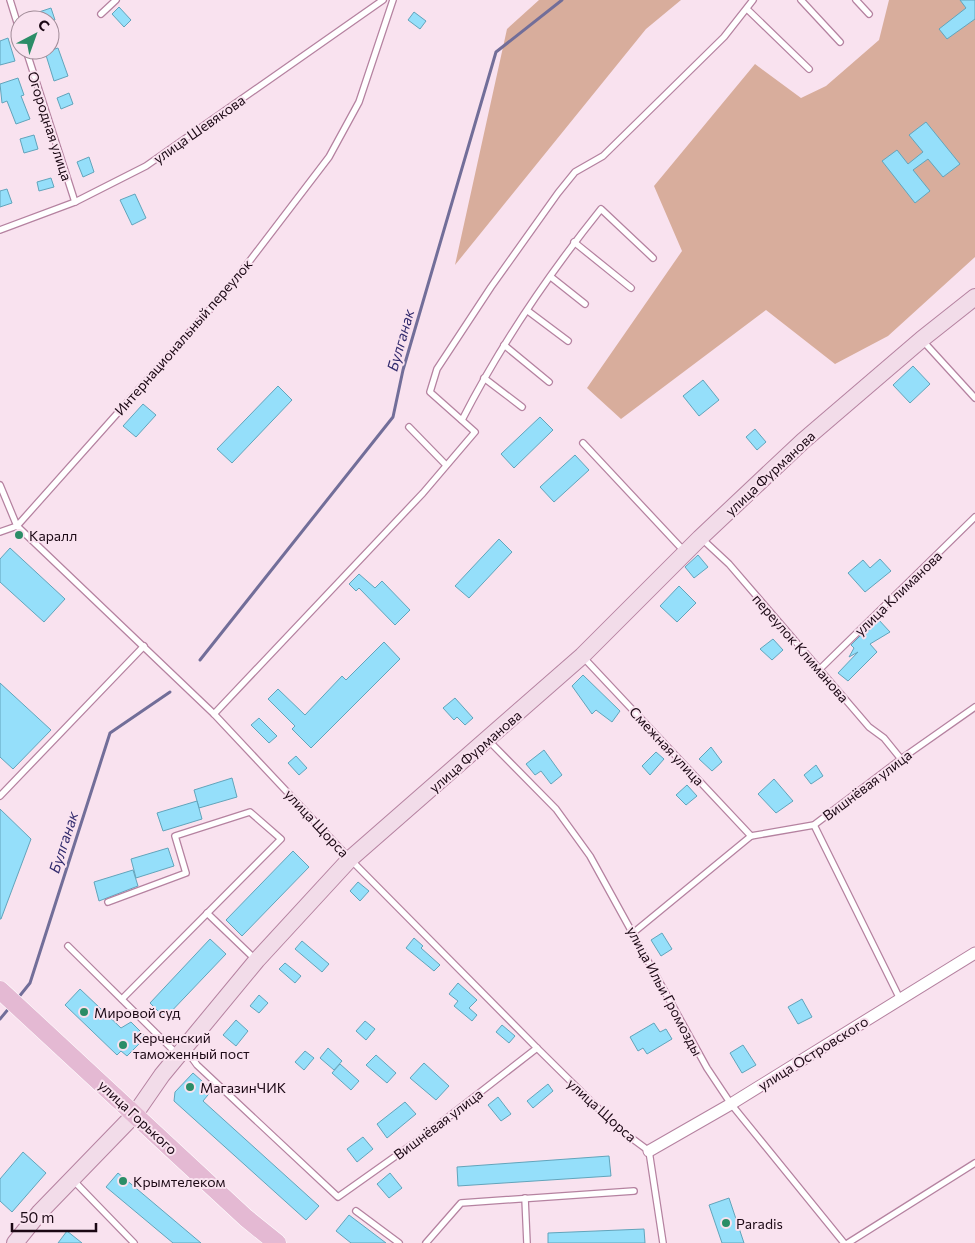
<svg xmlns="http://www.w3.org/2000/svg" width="975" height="1243" viewBox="0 0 975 1243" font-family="Commissioner,sans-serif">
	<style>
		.green { fill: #d8ad9c }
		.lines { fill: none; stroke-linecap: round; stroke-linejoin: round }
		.stream { stroke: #726e99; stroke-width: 3 }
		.building { fill: #95dffa; stroke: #62a4bb }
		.service-casing { stroke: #b582a0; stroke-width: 8 }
		.minor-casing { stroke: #b582a0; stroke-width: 13 }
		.secondary-casing { stroke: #b582a0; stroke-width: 18 }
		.primary-casing { stroke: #fff; stroke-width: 19 }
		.service { stroke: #fff; stroke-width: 5.5 }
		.minor { stroke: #fff; stroke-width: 11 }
		.secondary { stroke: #f2dce9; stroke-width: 16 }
		.primary { stroke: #e4b9d3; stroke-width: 18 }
		.poi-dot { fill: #2b8d67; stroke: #f9e2ef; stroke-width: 2 }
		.labels { text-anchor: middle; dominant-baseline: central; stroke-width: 4; stroke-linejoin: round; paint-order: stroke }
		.street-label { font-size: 14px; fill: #1b0814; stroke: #f9e2ef }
		.poi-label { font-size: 14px; fill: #1b0814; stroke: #f9e2ef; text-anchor: start }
		.water-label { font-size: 15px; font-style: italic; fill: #312a6d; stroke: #f9e2ef }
	</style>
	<rect width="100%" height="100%" fill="#f9e2ef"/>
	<g class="green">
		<polygon points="539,0 681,0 646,29 455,265 507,29"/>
		<polygon points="889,0 975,0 975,257 888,336 835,364 766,310 621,419 587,388 682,251 654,186 755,64 801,98 826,86 879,40"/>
	</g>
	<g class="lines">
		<g class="stream">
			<polyline points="200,660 393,417 403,370 496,52 562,0"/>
			<polyline points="18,998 30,983 110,733 170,692"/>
			<polyline points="0,1019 10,1007"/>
		</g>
	</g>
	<g class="building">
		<polygon points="960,0 975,0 975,19 947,39 939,29 966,8"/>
		<polygon points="119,7 131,20 124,27 112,14"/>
		<polygon points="51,8 55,20 21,20 21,18"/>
		<polygon points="414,12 426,21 420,29 408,20"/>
		<polygon points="8,38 15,61 0,65 0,41"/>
		<polygon points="58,48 68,76 54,81 45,52"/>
		<polygon points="18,78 24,95 21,96 30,119 16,124 7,101 2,103 0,84"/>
		<polygon points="69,93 73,104 61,109 57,98"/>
		<polygon points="926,122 960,164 943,177 928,159 913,170 930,191 915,203 882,161 897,150 908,164 923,152 909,135"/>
		<polygon points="34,135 38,149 24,153 20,139"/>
		<polygon points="89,157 94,172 83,177 77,162"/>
		<polygon points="51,178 54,187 39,191 37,182"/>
		<polygon points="7,189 12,203 0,207 0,191"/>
		<polygon points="135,194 146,218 132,225 120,200"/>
		<polygon points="913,366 930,384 910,403 893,385"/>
		<polygon points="703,380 719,400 699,416 683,396"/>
		<polygon points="278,386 292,400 232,463 217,449"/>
		<polygon points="143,404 156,415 136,437 123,426"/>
		<polygon points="540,417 553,430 514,468 501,454"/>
		<polygon points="755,429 766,442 757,450 746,437"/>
		<polygon points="575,455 589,470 554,502 540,487"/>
		<polygon points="499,539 512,552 469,598 455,586"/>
		<polygon points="10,548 65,599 44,622 0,582 0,559"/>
		<polygon points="698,555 708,567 694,578 685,567"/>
		<polygon points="880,559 891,571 865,592 848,573 863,560 870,568"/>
		<polygon points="359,574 375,588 382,581 410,610 395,625 359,588 356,591 349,584"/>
		<polygon points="679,586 696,603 677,622 660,606"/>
		<polygon points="878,619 890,632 870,644 877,652 848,681 838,673 858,652 849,657 854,648 851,645 861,635 863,637"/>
		<polygon points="773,639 783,650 772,660 760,649"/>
		<polygon points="384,642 400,659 311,748 292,729 295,726 268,699 278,689 305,715 342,676 346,680"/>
		<polygon points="583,675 620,711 612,722 596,710 592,714 572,686"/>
		<polygon points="0,683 51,730 13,769 0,757"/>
		<polygon points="455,698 473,718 465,725 457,717 454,720 443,708"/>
		<polygon points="259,718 277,736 269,743 251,725"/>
		<polygon points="711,747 722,762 712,771 699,759"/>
		<polygon points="544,750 562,775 551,784 541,771 535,775 526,764"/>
		<polygon points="656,752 664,759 650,775 642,766"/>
		<polygon points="296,756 307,768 299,775 288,763"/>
		<polygon points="816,765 823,776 811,784 804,775"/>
		<polygon points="232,778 237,797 199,808 194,790"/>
		<polygon points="774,779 793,801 776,813 758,794"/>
		<polygon points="687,785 697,796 686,805 676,795"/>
		<polygon points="197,801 202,819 163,831 157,813"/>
		<polygon points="0,809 31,839 1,919 0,919"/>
		<polygon points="168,848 174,866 136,878 131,859"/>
		<polygon points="293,851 309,867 242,936 226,920"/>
		<polygon points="133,870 138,886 99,901 94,882"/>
		<polygon points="358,882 369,891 360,901 350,891"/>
		<polygon points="662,933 672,949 661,956 651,940"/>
		<polygon points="414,938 423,946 421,948 440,965 434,971 406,948"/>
		<polygon points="210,939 226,954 165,1018 150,1003"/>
		<polygon points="302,941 329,964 322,972 295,949"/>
		<polygon points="285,963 301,976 295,983 279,969"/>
		<polygon points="458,983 477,1000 469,1008 477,1015 472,1021 454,1006 458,1001 449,994"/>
		<polygon points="80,989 121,1028 131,1022 146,1037 127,1056 121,1051 117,1055 65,1005"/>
		<polygon points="259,995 268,1003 259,1013 250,1006"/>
		<polygon points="802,999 812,1017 798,1024 788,1007"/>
		<polygon points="236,1020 248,1031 236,1046 223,1035"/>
		<polygon points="365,1021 375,1029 366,1040 356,1031"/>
		<polygon points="654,1023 660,1032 666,1029 672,1039 647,1054 643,1048 638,1051 630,1037"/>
		<polygon points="502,1025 515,1036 509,1043 496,1032"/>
		<polygon points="743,1045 756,1065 742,1073 730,1053"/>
		<polygon points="328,1048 342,1061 334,1070 320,1058"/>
		<polygon points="305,1051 314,1058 304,1070 295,1062"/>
		<polygon points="376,1055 396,1073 387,1083 366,1065"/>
		<polygon points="424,1063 449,1086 436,1100 410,1078"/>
		<polygon points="340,1064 359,1081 351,1090 332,1073"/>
		<polygon points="193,1073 212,1090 203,1101 319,1206 306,1220 174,1101 175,1092"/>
		<polygon points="548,1084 553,1091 533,1108 527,1101"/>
		<polygon points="498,1097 511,1114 501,1121 488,1105"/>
		<polygon points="405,1102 416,1114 387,1138 377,1124"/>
		<polygon points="363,1137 373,1149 357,1162 347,1149"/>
		<polygon points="23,1152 46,1173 12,1212 0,1201 0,1179"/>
		<polygon points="609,1156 611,1176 458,1186 457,1167"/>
		<polygon points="118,1173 201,1243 173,1243 106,1187"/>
		<polygon points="390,1173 402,1188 389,1198 377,1184"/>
		<polygon points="729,1198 744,1243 722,1243 709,1205"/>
		<polygon points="349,1215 386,1243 351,1243 336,1231"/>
		<polygon points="644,1229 645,1243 548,1243 548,1233"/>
		<polygon points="67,1231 82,1243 58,1243"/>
	</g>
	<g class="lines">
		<defs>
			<g id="service">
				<polyline points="10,0 20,32"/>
				<polyline points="801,0 840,42"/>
				<polyline points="856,0 869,14"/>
				<polyline points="747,9 809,69"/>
				<polyline points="101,14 116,0"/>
				<polyline points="26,50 75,202"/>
				<polyline points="0,230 75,202 146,166 383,0"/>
				<polyline points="574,242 631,288"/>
				<polyline points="551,277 585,304"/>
				<polyline points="528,311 568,341"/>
				<polyline points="923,341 975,398"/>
				<polyline points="504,345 549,382"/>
				<polyline points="484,378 522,407"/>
				<path d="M 462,420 C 500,346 548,275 601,209 L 653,258"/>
				<polyline points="409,427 445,464"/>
				<polyline points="583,443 684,551"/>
				<polyline points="0,485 17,526 214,714 350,859 537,1048 618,1128 649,1151 663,1243"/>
				<polyline points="0,532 17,526 229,288 329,157 359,102 393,0"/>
				<polyline points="701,538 729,564 869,727 884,738 901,759"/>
				<polyline points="583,657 751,836"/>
				<polyline points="820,669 975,517"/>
				<polyline points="214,714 423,493 475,432 430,392 437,369 491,287 558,193 575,172 603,156 724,37 753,0"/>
				<polyline points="488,740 556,809 590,856 707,1068 731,1104 844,1243"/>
				<polyline points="0,796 144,646"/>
				<polyline points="814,825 900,999"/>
				<polyline points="108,902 186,873 175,836 250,812 281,839 122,999"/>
				<polyline points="207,913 256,960"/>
				<polyline points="633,933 751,836 814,825 901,759 975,707"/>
				<polyline points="68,946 177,1054"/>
				<polyline points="186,1050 197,1065 338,1197 424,1136 537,1048"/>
				<polyline points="73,1180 134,1243"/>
				<polyline points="525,1198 527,1243"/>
				<polyline points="356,1211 399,1243"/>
				<polyline points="426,1243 461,1203 634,1191"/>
				<polyline points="848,1243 975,1163"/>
			</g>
			<polyline id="minor" points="649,1151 731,1104 975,953"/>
			<polyline id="secondary" points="15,1243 40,1212 135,1114 162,1075 257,960 350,859 582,656 700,538 803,441 922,339 975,297"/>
			<polyline id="primary" points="0,990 246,1218 277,1243"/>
		</defs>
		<use href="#service" class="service-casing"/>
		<use href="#minor" class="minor-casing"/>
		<use href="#secondary" class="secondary-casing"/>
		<use href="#primary" class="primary-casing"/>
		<use href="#service" class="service"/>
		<use href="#minor" class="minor"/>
		<use href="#secondary" class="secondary"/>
		<use href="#primary" class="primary"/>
	</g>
	<g class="poi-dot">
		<circle cx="19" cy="535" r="5"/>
		<circle cx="84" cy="1012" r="5"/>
		<circle cx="123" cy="1045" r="5"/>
		<circle cx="190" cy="1087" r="5"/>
		<circle cx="123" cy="1181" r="5"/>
		<circle cx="726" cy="1223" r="5"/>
	</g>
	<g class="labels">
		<g class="street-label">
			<text transform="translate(50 126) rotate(72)">Огородная улица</text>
			<text transform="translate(199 129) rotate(-35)">улица Шевякова</text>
			<text transform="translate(183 337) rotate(-49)">Интернациональный переулок</text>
			<text transform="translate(770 473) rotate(-43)">улица Фурманова</text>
			<text transform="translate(898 593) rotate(-44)">улица Климанова</text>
			<text transform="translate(801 648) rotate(49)">переулок Климанова</text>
			<text transform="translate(667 746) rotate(47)">Смежная улица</text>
			<text transform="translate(475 751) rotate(-41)">улица Фурманова</text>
			<text transform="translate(867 785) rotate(-37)">Вишнёвая улица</text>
			<text transform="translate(317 823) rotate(47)">улица Щорса</text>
			<text transform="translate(665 991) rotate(62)">улица Ильи Громозды</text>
			<text transform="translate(813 1053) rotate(-32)">улица Островского</text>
			<text transform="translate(602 1110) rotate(42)">улица Щорса</text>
			<text transform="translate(138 1117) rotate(43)">улица Горького</text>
			<text transform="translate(438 1124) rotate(-37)">Вишнёвая улица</text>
		</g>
		<g class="poi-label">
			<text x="29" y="535">Каралл</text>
			<text x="94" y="1012">Мировой суд</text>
			<text x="133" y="1037">Керченский<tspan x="133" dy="16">таможенный пост</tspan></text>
			<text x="200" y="1087">МагазинЧИК</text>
			<text x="133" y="1181">Крымтелеком</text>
			<text x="736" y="1223">Paradis</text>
		</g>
		<g class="water-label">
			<text transform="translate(400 340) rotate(-74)">Булганак</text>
			<text transform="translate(63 842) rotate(-72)">Булганак</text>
		</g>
	</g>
	<g transform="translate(35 35) rotate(41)"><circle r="24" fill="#f9e2ef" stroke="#a08b97"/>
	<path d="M0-4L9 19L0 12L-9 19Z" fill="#2b8d67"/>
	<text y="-8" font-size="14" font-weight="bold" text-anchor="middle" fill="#1b0814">С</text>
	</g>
	<path d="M12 1223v8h84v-8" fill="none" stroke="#1b0814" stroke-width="2.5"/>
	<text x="20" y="1223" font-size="15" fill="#1b0814" stroke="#f9e2ef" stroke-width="4" paint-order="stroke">50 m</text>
</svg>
